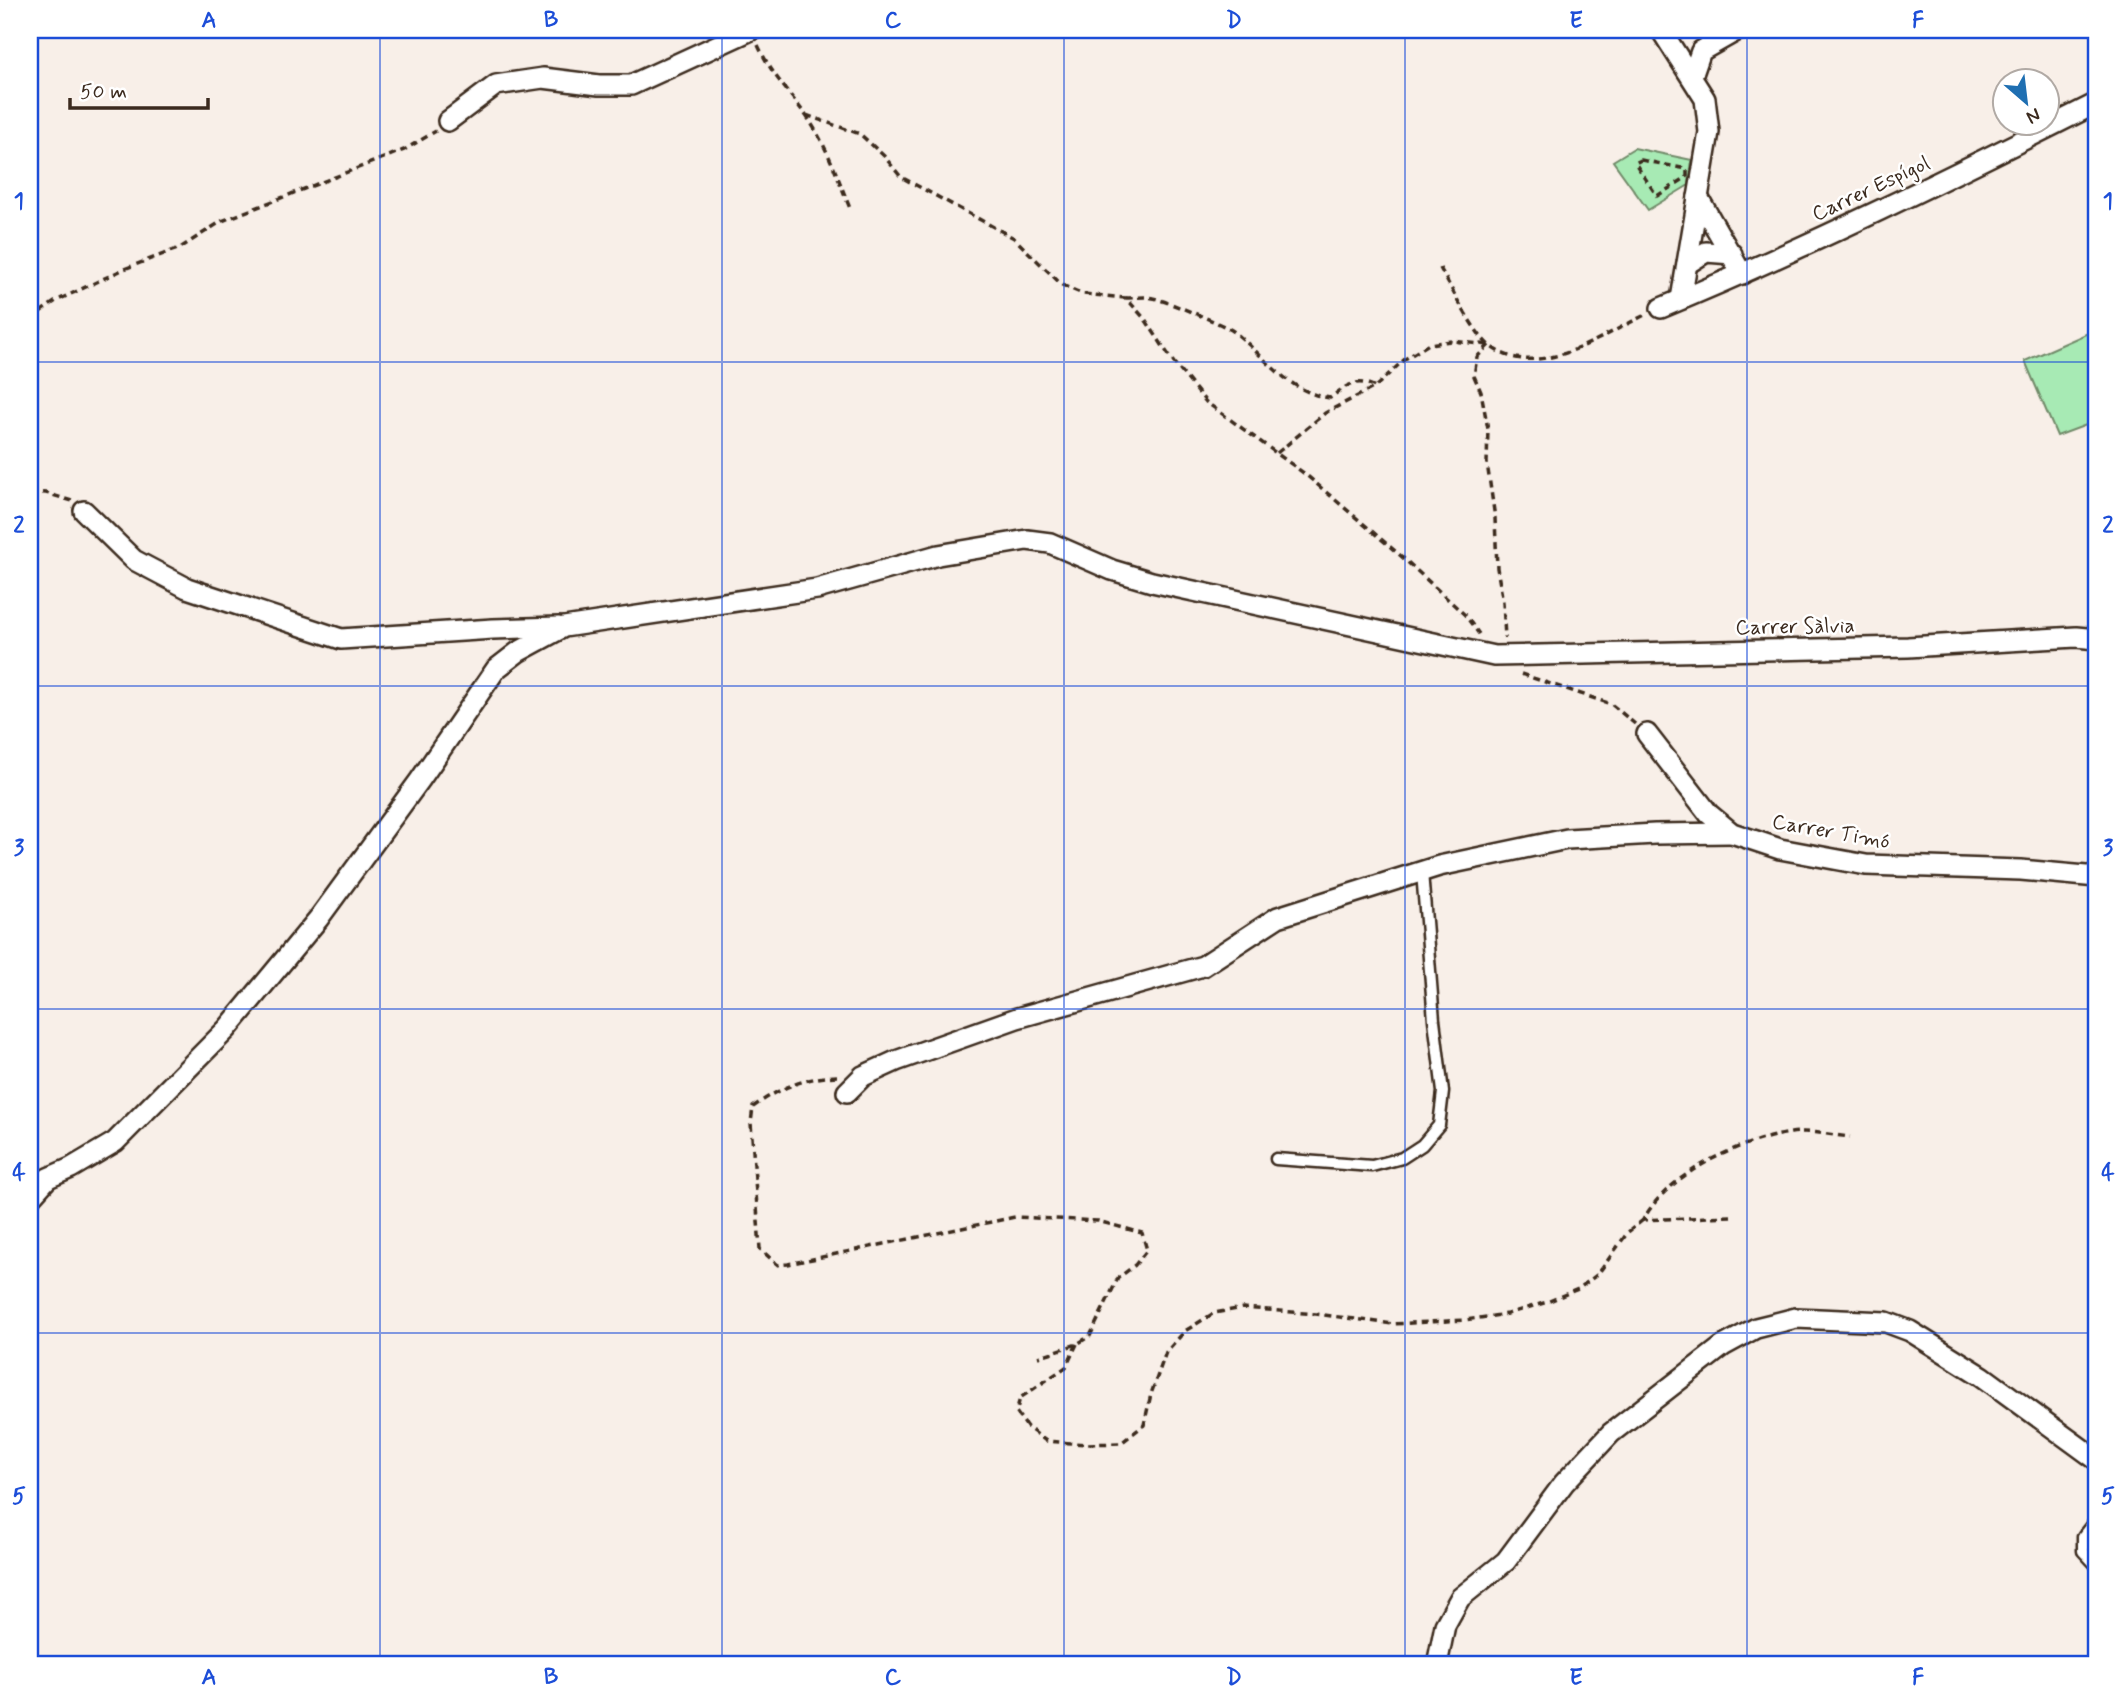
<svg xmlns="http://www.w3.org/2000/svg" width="2127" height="1695" viewBox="0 0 2127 1695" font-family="Mynerve,sans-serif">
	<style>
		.green { fill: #a7eab4; stroke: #718a69; stroke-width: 2 }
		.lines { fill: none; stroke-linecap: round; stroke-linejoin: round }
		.lane-casing { stroke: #3b2a1e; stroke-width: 15 }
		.street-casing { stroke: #3b2a1e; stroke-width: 24 }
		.path { stroke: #3b2a1e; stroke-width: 3.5; stroke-dasharray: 7 5; stroke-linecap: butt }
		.lane { stroke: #fff; stroke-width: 10 }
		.street { stroke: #fff; stroke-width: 19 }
		.grid { fill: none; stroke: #1d4ed8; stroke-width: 2; stroke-opacity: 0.55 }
		.labels { text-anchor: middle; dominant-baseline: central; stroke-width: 5; stroke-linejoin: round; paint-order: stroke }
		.street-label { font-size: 21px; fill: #3b2a1e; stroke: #fff }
		.neatline { fill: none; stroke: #1d4ed8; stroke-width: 2.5 }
		.grid-label { font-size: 23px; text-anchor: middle; font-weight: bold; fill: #1d4ed8 }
	</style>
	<rect width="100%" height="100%" fill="#f8efe8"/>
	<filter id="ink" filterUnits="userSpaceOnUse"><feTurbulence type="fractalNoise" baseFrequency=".0143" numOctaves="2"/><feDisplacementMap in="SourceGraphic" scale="14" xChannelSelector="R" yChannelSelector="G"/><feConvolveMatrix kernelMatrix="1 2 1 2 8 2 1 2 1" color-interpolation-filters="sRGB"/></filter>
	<g filter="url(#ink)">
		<g class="green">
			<polygon points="1634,148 1692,160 1689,185 1648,210 1613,161"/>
			<polygon points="2097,329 2097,421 2057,436 2025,361"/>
		</g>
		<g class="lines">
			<defs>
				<g id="lane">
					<polyline points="1276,1159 1372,1166 1402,1158 1422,1145 1439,1125 1443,1092 1434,1020 1422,872"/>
					<polyline points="2097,1518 2083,1536 2083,1551 2097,1566"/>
				</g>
				<g id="street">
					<polyline points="1661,30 1705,99 1709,132 1681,299"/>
					<polyline points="1692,77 1701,51 1738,30"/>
					<polyline points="448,121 496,85 543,78 599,85 631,85 751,30"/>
					<polyline points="1698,197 1742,274"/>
					<polyline points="1687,264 1706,252 1732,254"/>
					<path d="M 1661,308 C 1809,247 1954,175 2097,103"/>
					<polyline points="84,511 134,560 187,588 341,639 493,629 559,627"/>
					<polyline points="1647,734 1709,814 1732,833 1780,849 1866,865 2021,870 2097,877"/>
					<polyline points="847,1092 863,1076 896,1061 1017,1018 1203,966 1278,917 1439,866 1567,839 1655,834 1732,833"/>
					<polyline points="30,1198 48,1178 71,1168 115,1142 227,1029 319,918 420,780 496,669 518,652 564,627 817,589 938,555 1027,540 1050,543 1112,570 1152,582 1494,656 1908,647 2076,637 2097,639"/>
					<polyline points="1437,1665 1445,1625 1460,1598 1506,1561 1564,1483 1611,1433 1723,1346 1756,1328 1796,1318 1886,1322 1910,1331 1982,1376 2097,1460"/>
				</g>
			</defs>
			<use href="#lane" class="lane-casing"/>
			<use href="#street" class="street-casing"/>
			<g class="path">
				<path d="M 758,45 C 771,74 789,92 807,117 C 827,146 838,178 851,211"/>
				<polyline points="806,115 860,134 884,156 901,177 1014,238 1062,285 1083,294 1126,298 1145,319 1174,363 1206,402 1305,474 1401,556 1465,615 1479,634"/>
				<polygon points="1641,160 1687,169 1687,177 1657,196 1635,163"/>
				<path d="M 1440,268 C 1450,286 1475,335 1490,346 C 1537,382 1601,336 1645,315"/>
				<path d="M 1126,298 C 1134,298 1145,296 1153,298 C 1164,300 1225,325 1233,331 C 1265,356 1287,392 1330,398 C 1346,386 1356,377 1375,387"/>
				<polyline points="30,319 56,301 124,269 180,248 222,221 404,150 436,131"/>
				<polyline points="1489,345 1477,357 1474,376 1481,392 1488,429 1487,463 1495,518 1497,568 1503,602 1505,638"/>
				<polyline points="1277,453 1325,413 1375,387 1405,359 1429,344 1451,341 1489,345"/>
				<polyline points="30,492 46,493 72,501"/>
				<polyline points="1521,674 1611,704 1635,724"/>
				<path d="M 837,1076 C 805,1077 778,1089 753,1107 L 751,1123 L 760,1249 L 778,1265 L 788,1264 L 1015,1217 L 1098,1221 L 1142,1233 L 1147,1250 L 1135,1265 L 1118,1278 L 1090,1336 L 1077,1344 L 1038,1357"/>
				<path d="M 1731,1216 L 1643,1220 C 1668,1173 1741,1140 1791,1133 C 1810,1130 1832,1135 1850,1137"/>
				<polyline points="1077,1344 1066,1367 1020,1398 1016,1412 1027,1427 1046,1441 1085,1444 1121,1443 1144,1425 1151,1394 1166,1352 1185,1331 1214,1313 1243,1308 1316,1314 1393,1324 1465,1320 1507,1314 1547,1302 1578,1289 1598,1274 1628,1232 1643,1220"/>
			</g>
			<use href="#lane" class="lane"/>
			<use href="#street" class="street"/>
		</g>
	</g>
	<path class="grid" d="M 380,30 L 380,1665M 722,30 L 722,1665M 1064,30 L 1064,1665M 1405,30 L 1405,1665M 1747,30 L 1747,1665M 30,362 L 2097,362M 30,686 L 2097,686M 30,1009 L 2097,1009M 30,1333 L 2097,1333"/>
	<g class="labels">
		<g class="street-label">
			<text transform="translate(1871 189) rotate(-25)">Carrer Espígol</text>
			<text transform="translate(1795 627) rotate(-1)">Carrer Sàlvia</text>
			<text transform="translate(1831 832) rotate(10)">Carrer Timó</text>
		</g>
	</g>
	<rect width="2127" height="1695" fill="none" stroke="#fff" stroke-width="77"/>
	<g transform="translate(2026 102) rotate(152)"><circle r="33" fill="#ffffff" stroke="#b1aaa5" stroke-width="2"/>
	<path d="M0-5L12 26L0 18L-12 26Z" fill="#1f6fb2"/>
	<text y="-10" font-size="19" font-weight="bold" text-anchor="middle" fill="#3b2a1e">N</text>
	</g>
	<path d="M70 98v10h138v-10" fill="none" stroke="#3b2a1e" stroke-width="3.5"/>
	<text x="80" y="98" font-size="21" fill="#3b2a1e" stroke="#ffffff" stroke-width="5" paint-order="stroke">50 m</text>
	<rect x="38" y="38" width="2050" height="1618" class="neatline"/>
	<g class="grid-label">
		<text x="209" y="27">A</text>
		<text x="551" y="27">B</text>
		<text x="893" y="27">C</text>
		<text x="1234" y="27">D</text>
		<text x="1576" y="27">E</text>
		<text x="1918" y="27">F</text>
		<text x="19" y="208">1</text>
		<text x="2108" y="208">1</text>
		<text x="19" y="532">2</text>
		<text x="2108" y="532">2</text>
		<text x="19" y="855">3</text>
		<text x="2108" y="855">3</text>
		<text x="19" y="1179">4</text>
		<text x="2108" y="1179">4</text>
		<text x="19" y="1503">5</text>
		<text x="2108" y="1503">5</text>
		<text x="209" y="1684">A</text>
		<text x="551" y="1684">B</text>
		<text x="893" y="1684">C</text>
		<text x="1234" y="1684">D</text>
		<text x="1576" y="1684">E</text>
		<text x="1918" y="1684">F</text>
	</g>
</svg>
